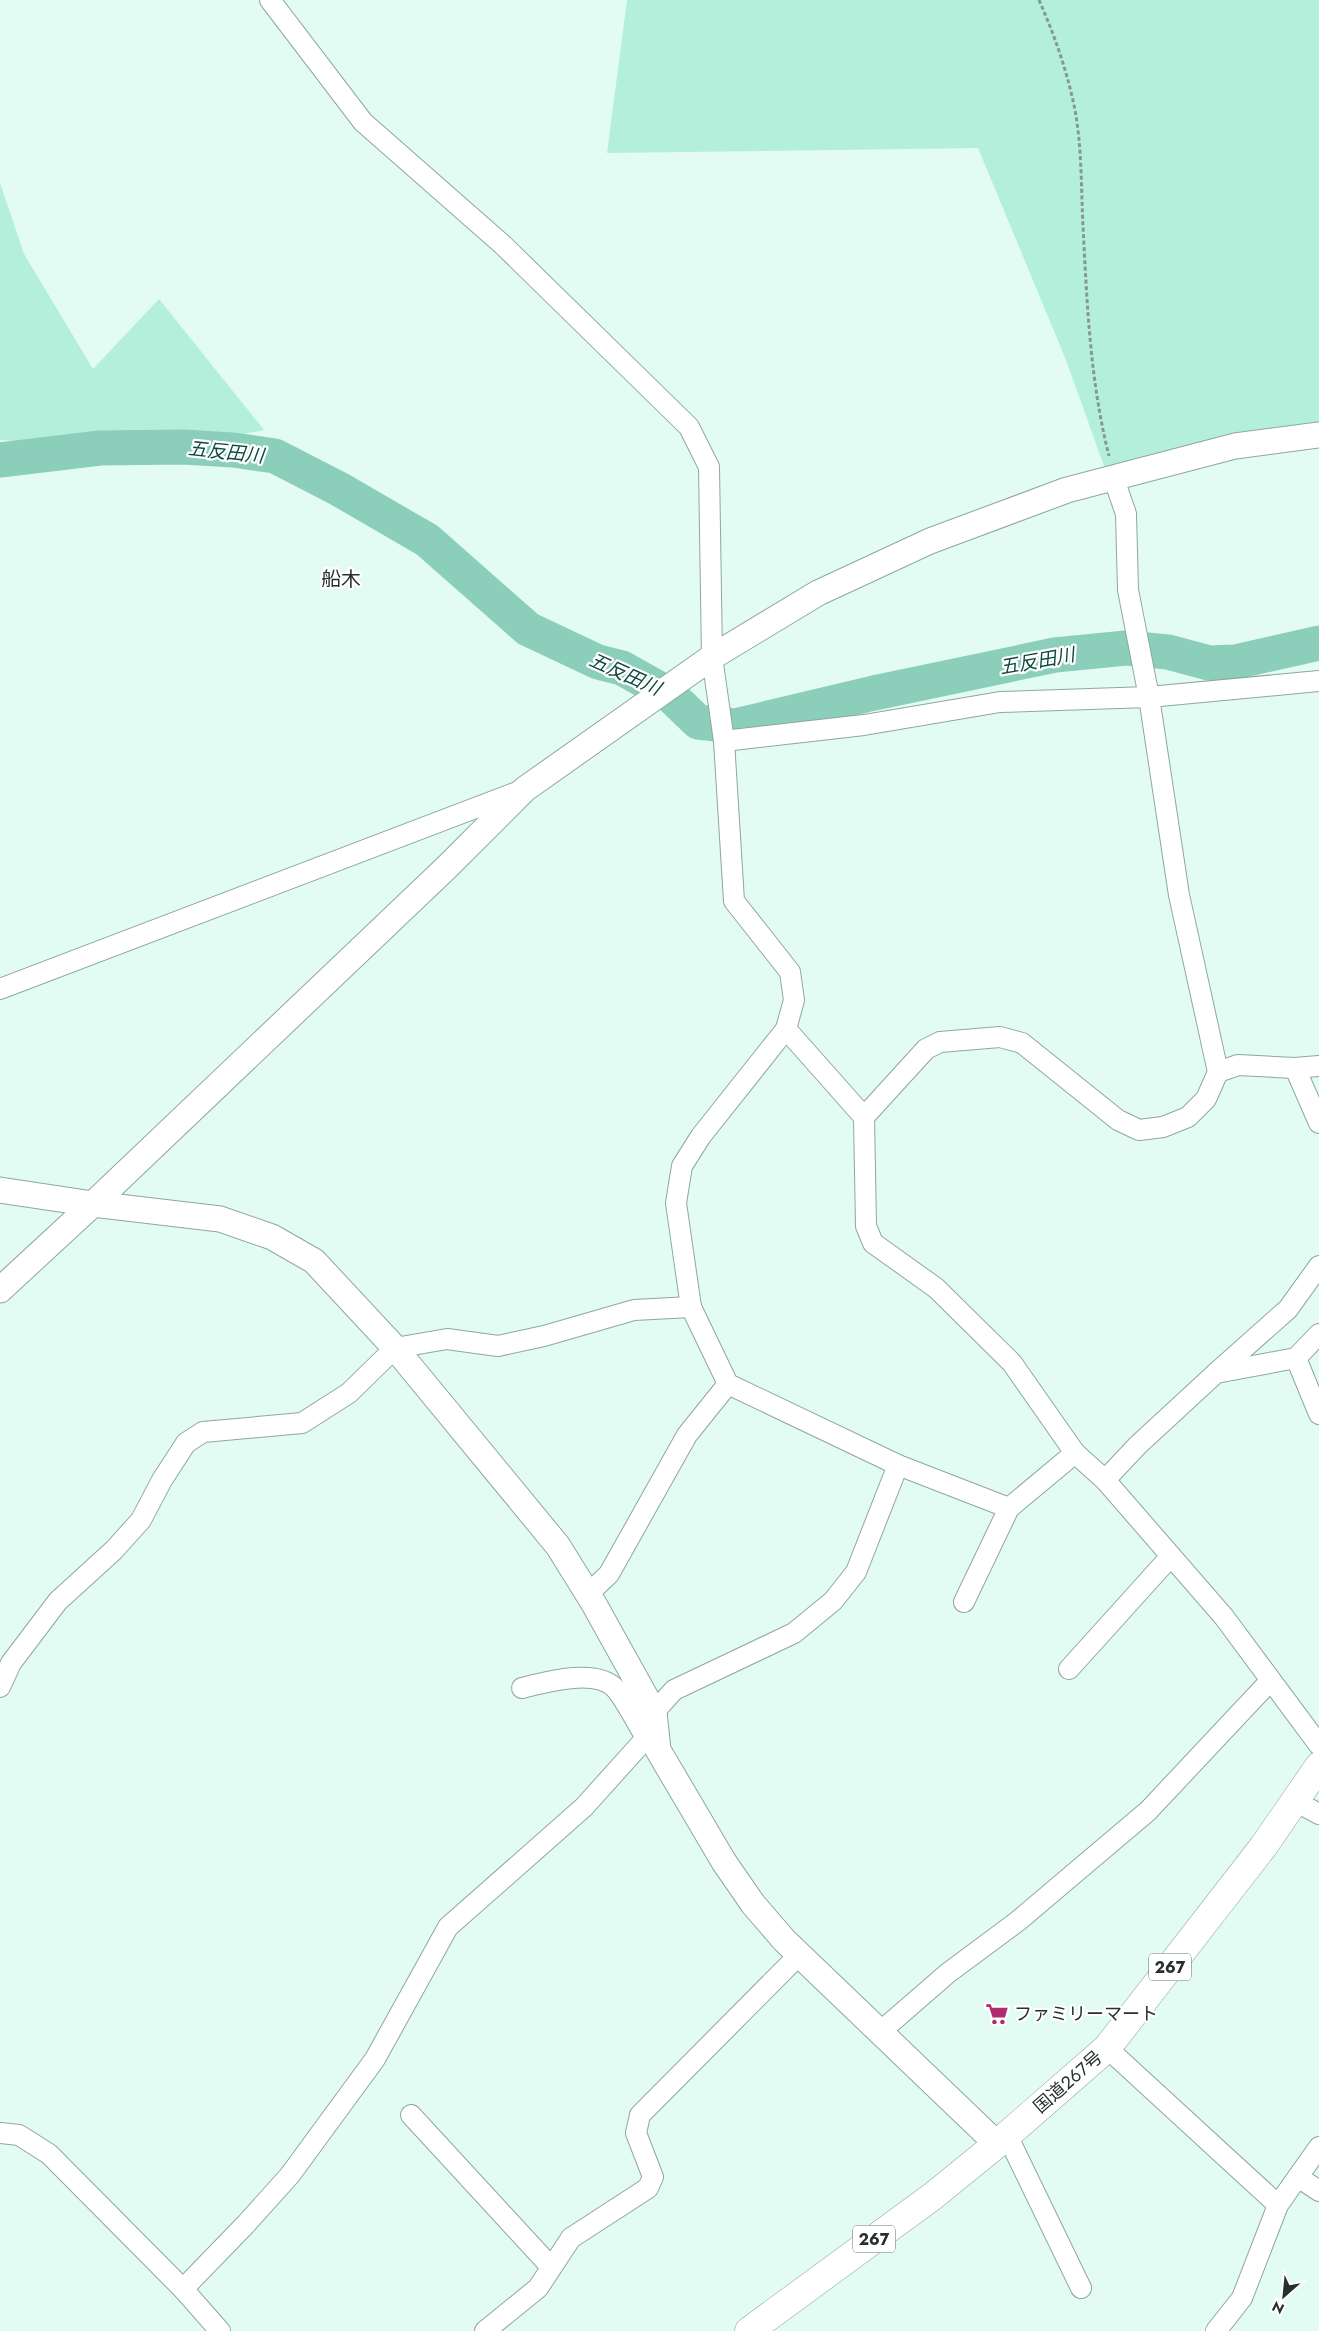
<svg xmlns="http://www.w3.org/2000/svg" width="1319" height="2331" viewBox="0 0 1319 2331" font-family="Jost,'Noto Sans JP',sans-serif">
	<style>
		.green { fill: #b4efdc }
		.lines { fill: none; stroke-linecap: round; stroke-linejoin: round }
		.river { stroke: #8bceba; stroke-width: 35 }
		.minor-casing { stroke: #8fa79f; stroke-width: 22 }
		.tertiary-casing { stroke: #8fa79f; stroke-width: 27 }
		.trunk-casing { stroke: #8fa79f; stroke-width: 29 }
		.path { stroke: #879893; stroke-width: 3; stroke-dasharray: 4 2.5; stroke-linecap: butt }
		.minor { stroke: #fff; stroke-width: 20 }
		.tertiary { stroke: #fff; stroke-width: 25 }
		.trunk { stroke: #fff; stroke-width: 28 }
		.labels { text-anchor: middle; dominant-baseline: central; stroke-width: 4.5; stroke-linejoin: round; paint-order: stroke }
		.shield { fill: #fff; stroke: #686e6c; stroke-width: 1 }
		.shield-label { font-size: 16px; font-weight: bold; fill: #27302d }
		.poi-label { font-size: 18px; fill: #27302d; stroke: #fff; text-anchor: start }
		.street-label { font-size: 18px; fill: #27302d; stroke: #fff }
		.water-label { font-size: 19px; font-style: italic; fill: #0e493b; stroke: #fff }
		.quarter-label { font-size: 20px; fill: #27302d; stroke: #fff }
	</style>
	<rect width="100%" height="100%" fill="#e2fbf3"/>
	<g class="green">
		<polygon points="627,0 1319,0 1319,441 1110,483 1066,360 978,148 607,153"/>
		<polygon points="0,183 24,254 93,369 159,299 264,430 160,450 0,440"/>
	</g>
	<g class="lines">
		<polyline class="river" points="0,460 100,448 183,447 233,450 275,456 339,489 427,540 528,629 598,662 622,668 670,695 698,722 735,726 874,693 1055,655 1126,648 1168,652 1209,663 1235,662 1319,643"/>
		<defs>
			<g id="minor">
				<polyline points="270,0 363,122 503,245 689,427 709,467 712,657 724,741 734,901 790,972 794,1000 786,1029 701,1136 682,1166 676,1203 691,1307 728,1384 898,1465 1009,1508 1075,1453 1105,1480 1224,1617 1319,1745"/>
				<polyline points="1114,479 1126,514 1128,590 1149,697 1179,895 1218,1072 1238,1065 1295,1068 1319,1066"/>
				<polyline points="724,741 864,725 1000,702 1149,697 1319,681"/>
				<polyline points="0,989 520,791"/>
				<polyline points="786,1029 864,1117 866,1226 873,1243 936,1288 1012,1363 1075,1453"/>
				<polyline points="1295,1068 1319,1123"/>
				<polyline points="864,1117 926,1049 940,1042 1000,1037 1022,1043 1118,1120 1139,1130 1163,1127 1188,1117 1206,1099 1218,1072"/>
				<polyline points="1319,1334 1296,1358 1319,1414"/>
				<polyline points="1216,1373 1288,1309 1319,1266"/>
				<polyline points="1105,1480 1138,1445 1216,1373 1296,1358"/>
				<polyline points="588,1594 609,1574 687,1435 728,1384"/>
				<polyline points="964,1602 1009,1508"/>
				<polyline points="1069,1669 1171,1556"/>
				<polyline points="0,1687 11,1663 58,1601 114,1550 141,1520 162,1480 186,1443 203,1432 302,1423 349,1393 395,1348 447,1339 498,1346 544,1336 634,1310 691,1307"/>
				<path d="M 522,1688 C 546,1682 595,1668 615,1688 C 625,1699 638,1725 646,1738"/>
				<polyline points="654,1712 674,1690 794,1633 833,1601 856,1572 898,1465"/>
				<polyline points="1295,1801 1319,1814"/>
				<polyline points="880,2032 948,1973 1018,1921 1148,1811 1270,1681"/>
				<polyline points="1107,2048 1278,2205"/>
				<polyline points="411,2115 551,2267"/>
				<polyline points="0,2133 19,2135 49,2154 183,2289 220,2331"/>
				<polyline points="1007,2135 1081,2288"/>
				<polyline points="1298,2177 1319,2191"/>
				<polyline points="183,2289 246,2224 290,2175 375,2059 448,1927 584,1807 656,1727"/>
				<polyline points="485,2331 538,2288 571,2238 648,2188 653,2177 636,2133 640,2115 799,1955"/>
				<polyline points="1216,2331 1242,2298 1278,2205 1319,2147"/>
			</g>
			<g id="tertiary">
				<polyline points="0,1190 93,1204 220,1219 272,1237 314,1261 395,1348 558,1546 594,1604 654,1712 658,1750 724,1862 753,1904 784,1940 997,2144"/>
				<polyline points="0,1290 93,1204 447,867 525,789 712,657 818,593 930,541 1067,490 1235,446 1319,435"/>
			</g>
			<polyline id="trunk" points="749,2331 933,2196 997,2144 1107,2048 1263,1847 1319,1766"/>
		</defs>
		<use href="#minor" class="minor-casing"/>
		<use href="#tertiary" class="tertiary-casing"/>
		<use href="#trunk" class="trunk-casing"/>
		<path class="path" d="M 1039,0 C 1054,34 1066,68 1074,105 C 1082,144 1081,186 1083,226 C 1087,303 1090,381 1109,456"/>
		<use href="#minor" class="minor"/>
		<use href="#tertiary" class="tertiary"/>
		<use href="#trunk" class="trunk"/>
	</g>
	<defs>
		<symbol id="supermarket-bare" viewBox="-9 -9 18 18"><path d="M-6-5.5h2.5l.6 2H6L4.5 2H-2.5L-4.4-4H-6ZM-1.5 3.2a1.3 1.3 0 1 0 .1 0ZM3 3.2a1.3 1.3 0 1 0 .1 0Z" fill="#b12b71" stroke="#fff" stroke-width="2.5" paint-order="stroke"/></symbol>
	</defs>
	<g fill-rule="evenodd">
		<use href="#supermarket-bare" x="981" y="1998" width="32" height="32"/>
	</g>
	<g class="labels">
		<g class="shield">
			<rect x="1149" y="1953.5" width="42" height="27" rx="4"/>
			<rect x="853" y="2225.5" width="42" height="27" rx="4"/>
		</g>
		<g class="shield-label">
			<text x="1170" y="1967">267</text>
			<text x="874" y="2239">267</text>
		</g>
		<g class="poi-label">
			<text x="1014" y="2014">ファミリーマート</text>
		</g>
		<g class="street-label">
			<text transform="translate(1068 2082) rotate(-41)">国道267号</text>
		</g>
		<g class="water-label">
			<text transform="translate(226 452) rotate(6)">五反田川</text>
			<text transform="translate(1037 661) rotate(-10)">五反田川</text>
			<text transform="translate(625 674) rotate(24)">五反田川</text>
		</g>
		<g class="quarter-label">
			<text x="341" y="579">船木</text>
		</g>
	</g>
	<g transform="translate(1284 2296) rotate(207)" stroke="#ffffff" stroke-width="4" paint-order="stroke">
	<path d="M0-4L9 19L0 12L-9 19Z" fill="#27302d"/>
	<text y="-8" font-size="14" font-weight="bold" text-anchor="middle" fill="#27302d">N</text>
	</g>
</svg>
